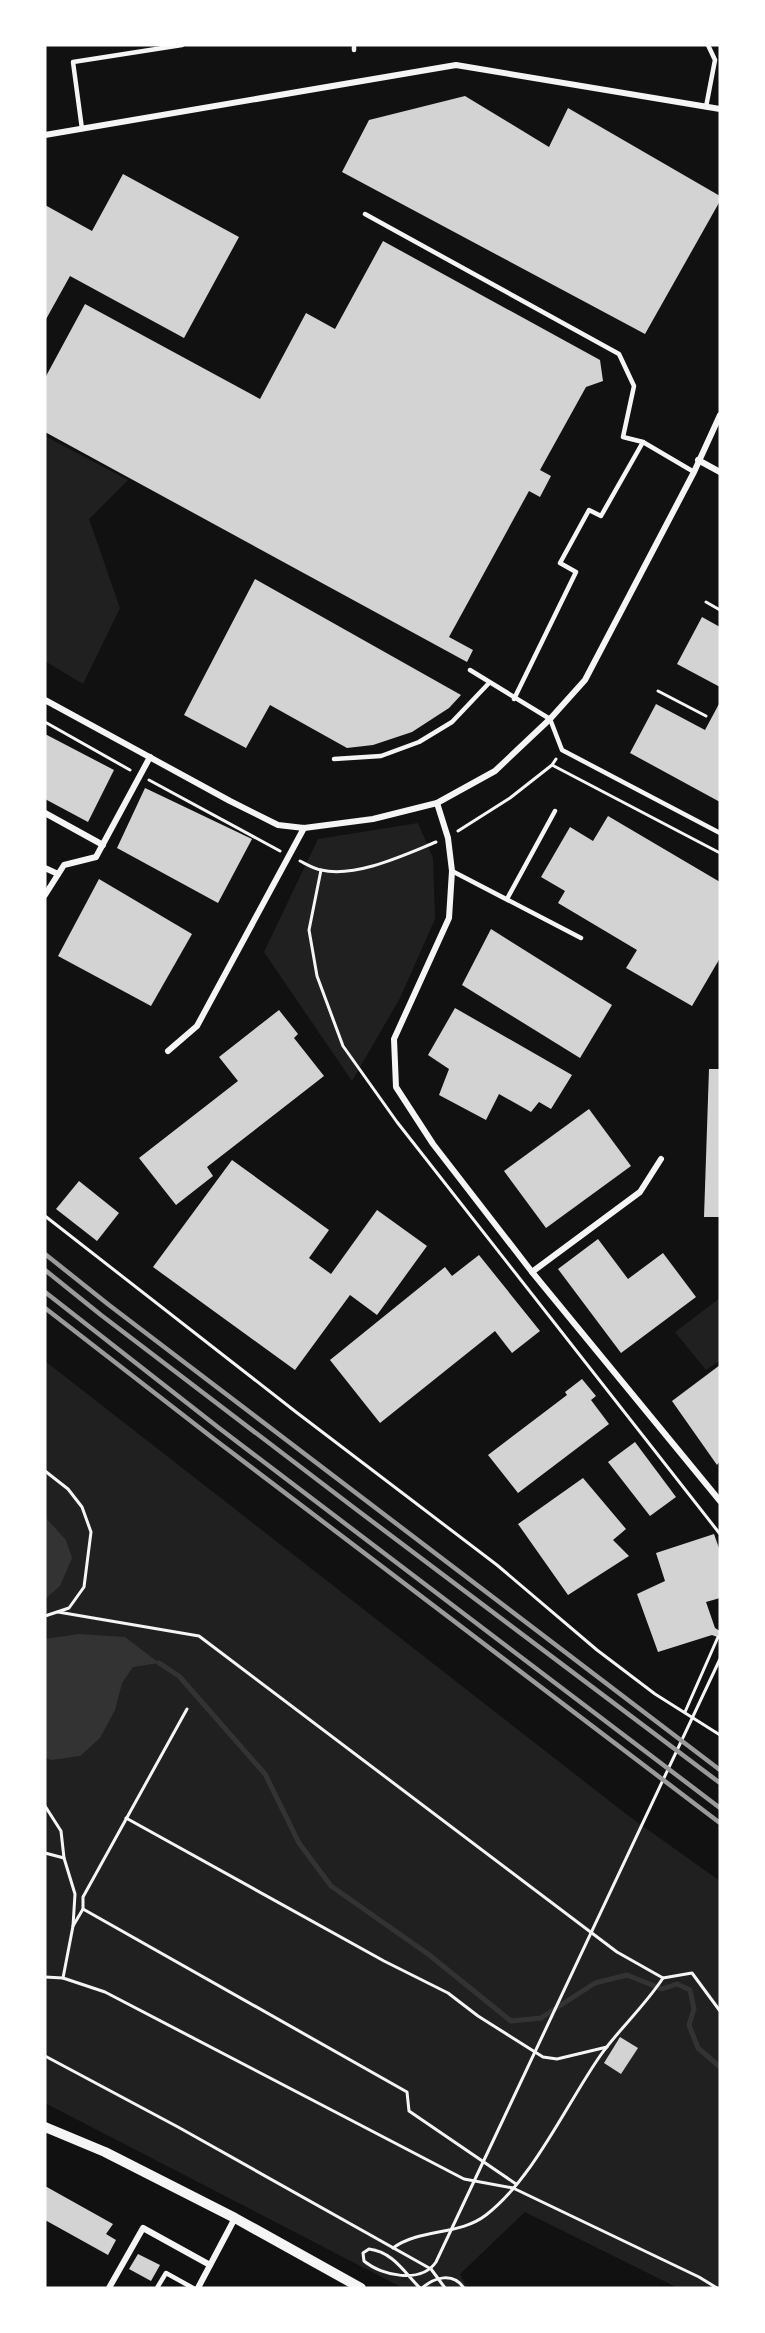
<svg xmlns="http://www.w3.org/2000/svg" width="765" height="2333" viewBox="0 0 765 2333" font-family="Manrope,sans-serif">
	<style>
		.green { fill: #202020 }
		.water { fill: #333 }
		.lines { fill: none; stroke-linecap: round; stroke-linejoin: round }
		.stream { stroke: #333; stroke-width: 5 }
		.building { fill: #d3d3d3 }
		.path { stroke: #f5f5f5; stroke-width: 3 }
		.service { stroke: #f5f5f5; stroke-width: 4.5 }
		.minor { stroke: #f5f5f5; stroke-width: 6 }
		.tertiary { stroke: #f5f5f5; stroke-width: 10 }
		.rail { stroke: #9a9a9a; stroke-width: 4.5 }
	</style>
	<rect width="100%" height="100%" fill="#111"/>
	<g class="green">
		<polygon points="45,436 128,480 89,519 120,608 83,684 45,661"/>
		<polygon points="418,823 433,858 435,919 400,998 352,1081 264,952 318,839"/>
		<polygon points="720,1298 719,1361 706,1370 675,1332"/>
		<polygon points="45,1361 630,1817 720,1881 720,2288 678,2288 525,2212 460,2274 467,2288 403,2288 45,2103"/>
	</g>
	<g class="water">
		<polygon points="45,1517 66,1540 72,1558 60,1586 45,1599"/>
		<polygon points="79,1634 125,1637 159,1663 133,1667 122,1683 115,1710 100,1738 80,1756 51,1760 45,1757 45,1639"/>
	</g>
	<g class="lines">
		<polyline class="stream" points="159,1663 179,1676 265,1774 299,1843 331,1886 428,1954 511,2021 541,2018 595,1983 627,1975 662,1989 677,1984 690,1990 694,2009 689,2025 698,2048 720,2067"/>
	</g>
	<g class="building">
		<polygon points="465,96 549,147 568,108 720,196 720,201 645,334 342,172 369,120"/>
		<polygon points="123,174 239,237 184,338 70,276 45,321 45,205 92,231"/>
		<polygon points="383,241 600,360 603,381 586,387 540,470 551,476 540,497 529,491 449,637 473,650 467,662 45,432 45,378 85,304 260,399 306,313 335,329"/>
		<polygon points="255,579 461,695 449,708 412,732 373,745 347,748 270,705 246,748 184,715"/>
		<polygon points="702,617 720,627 720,687 677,664"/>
		<polygon points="720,702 720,802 630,753 656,704 705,730"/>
		<polygon points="45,734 114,770 88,822 45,799"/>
		<polygon points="145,788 252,839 218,903 117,848"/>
		<polygon points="608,816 720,882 720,958 692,1006 626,968 637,950 558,903 565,891 541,877 570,827 593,841"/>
		<polygon points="99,879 192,934 151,1006 58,956"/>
		<polygon points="491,929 612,1005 580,1058 462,985"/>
		<polygon points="455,1008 572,1075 551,1109 539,1102 531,1112 499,1094 486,1120 439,1095 449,1069 428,1055"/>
		<polygon points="279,1010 298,1034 294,1038 324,1076 207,1167 213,1176 176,1205 139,1158 238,1081 219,1057"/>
		<polygon points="709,1069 720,1069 720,1217 704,1217"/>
		<polygon points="589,1109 631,1166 546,1228 504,1171"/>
		<polygon points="232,1160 329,1230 309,1258 331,1274 377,1210 427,1246 377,1315 350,1295 295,1370 153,1267"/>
		<polygon points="79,1181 119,1213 97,1241 56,1209"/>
		<polygon points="598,1239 628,1279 663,1253 696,1297 621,1353 558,1269"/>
		<polygon points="479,1255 540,1331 512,1353 495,1331 380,1423 330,1360 445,1267 452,1276"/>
		<polygon points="720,1365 720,1461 717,1465 672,1401"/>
		<polygon points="582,1379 596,1396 591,1400 609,1424 518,1493 488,1455 567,1395 565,1392"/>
		<polygon points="635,1442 676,1497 650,1516 608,1462"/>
		<polygon points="583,1478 626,1529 613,1540 629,1556 568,1595 518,1524"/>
		<polygon points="714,1534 720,1551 720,1598 706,1602 715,1628 720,1631 720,1638 712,1635 658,1652 637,1594 665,1581 656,1553"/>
		<polygon points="620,2037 638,2048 621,2074 604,2063"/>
		<polygon points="45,2186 113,2224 106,2234 116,2240 108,2255 45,2220"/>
		<polygon points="138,2254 160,2265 151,2281 129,2269"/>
	</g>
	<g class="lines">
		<g class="path">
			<polyline points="706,602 720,610"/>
			<polyline points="658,691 706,716"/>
			<polyline points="45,722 130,770"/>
			<polyline points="556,759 552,765 720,853"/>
			<polyline points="149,780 280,851"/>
			<polyline points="458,831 510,798 552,765"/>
			<path d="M 300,861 C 306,864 314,869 321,870 C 356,878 404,855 436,842"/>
			<polyline points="321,870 309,930 317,976 343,1046 397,1122 720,1534"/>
			<polyline points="45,1216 296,1412 497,1565 597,1650 655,1694 720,1735"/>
			<polyline points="45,1471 68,1489 82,1507 91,1532 84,1587 69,1608 45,1616"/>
			<polyline points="58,1612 199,1636 617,1952 663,1978 692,1973 720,2011"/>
			<polyline points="685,1712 718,1637"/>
			<polyline points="45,1806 61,1831 64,1858 75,1894 73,1926 63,1978"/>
			<polyline points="126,1818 384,1961 448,1993 478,2016 543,2057 557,2059 607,2047"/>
			<polyline points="45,1853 64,1858"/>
			<polyline points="83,1909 407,2092 409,2111 516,2184"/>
			<polyline points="73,1926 83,1909 83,1897 187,1709"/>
			<polyline points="45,1977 63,1978 105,1992 464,2179 513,2188 699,2277 717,2288"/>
			<polyline points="45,2056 178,2127 431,2269 445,2288"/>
			<path d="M 393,2248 C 420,2228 459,2236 486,2215 C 533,2179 566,2105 600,2056 C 619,2029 644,2007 663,1978"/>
			<path d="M 420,2288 C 404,2272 393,2252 369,2249 L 363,2253 L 364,2261 C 382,2276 421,2284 436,2262 L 720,1659"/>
			<path d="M 422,2288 C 435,2277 453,2272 464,2288"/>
		</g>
		<g class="service">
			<polyline points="354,45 354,50"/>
			<polyline points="706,107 715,60 708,45"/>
			<polyline points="82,129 73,62 182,45"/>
			<polyline points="365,214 619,354 634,386 623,437 643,442"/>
			<polyline points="470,670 550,719 562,750 720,833"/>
			<polyline points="514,699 576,572 560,563 589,510 601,516 643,442 694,472"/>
			<polyline points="334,759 381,756 419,742 452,722 489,683"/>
			<polyline points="452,871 581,938"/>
			<polyline points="507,899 555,811"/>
			<polyline points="157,2288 166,2273 193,2288"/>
		</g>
		<g class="minor">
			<polyline points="45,135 456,65 720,109"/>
			<polyline points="698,460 720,472"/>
			<polyline points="45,700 230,801 278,825 304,828 373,819 437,803 495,771 550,719 585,680 694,472 720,415"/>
			<polyline points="437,803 448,838 452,871 449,918 394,1039 396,1087 433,1144 532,1272 720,1501"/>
			<polyline points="45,813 103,845"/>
			<polyline points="45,868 58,874"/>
			<polyline points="45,895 64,865 96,857 150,757"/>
			<polyline points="168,1051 197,1026 304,828"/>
			<polyline points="532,1272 640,1192 661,1159"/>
			<polyline points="109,2288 143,2228 210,2265"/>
			<polyline points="198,2288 235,2218"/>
		</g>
		<polyline class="tertiary" points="45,2127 105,2152 235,2218 361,2288"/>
		<g class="rail">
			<polyline points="45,1254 109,1305 720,1770"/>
			<polyline points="45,1270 101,1315 357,1510 720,1783"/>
			<polyline points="45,1292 219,1428 720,1808"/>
			<polyline points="45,1308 214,1439 720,1823"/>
		</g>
	</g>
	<rect width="765" height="2333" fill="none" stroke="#ffffff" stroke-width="93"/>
</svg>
